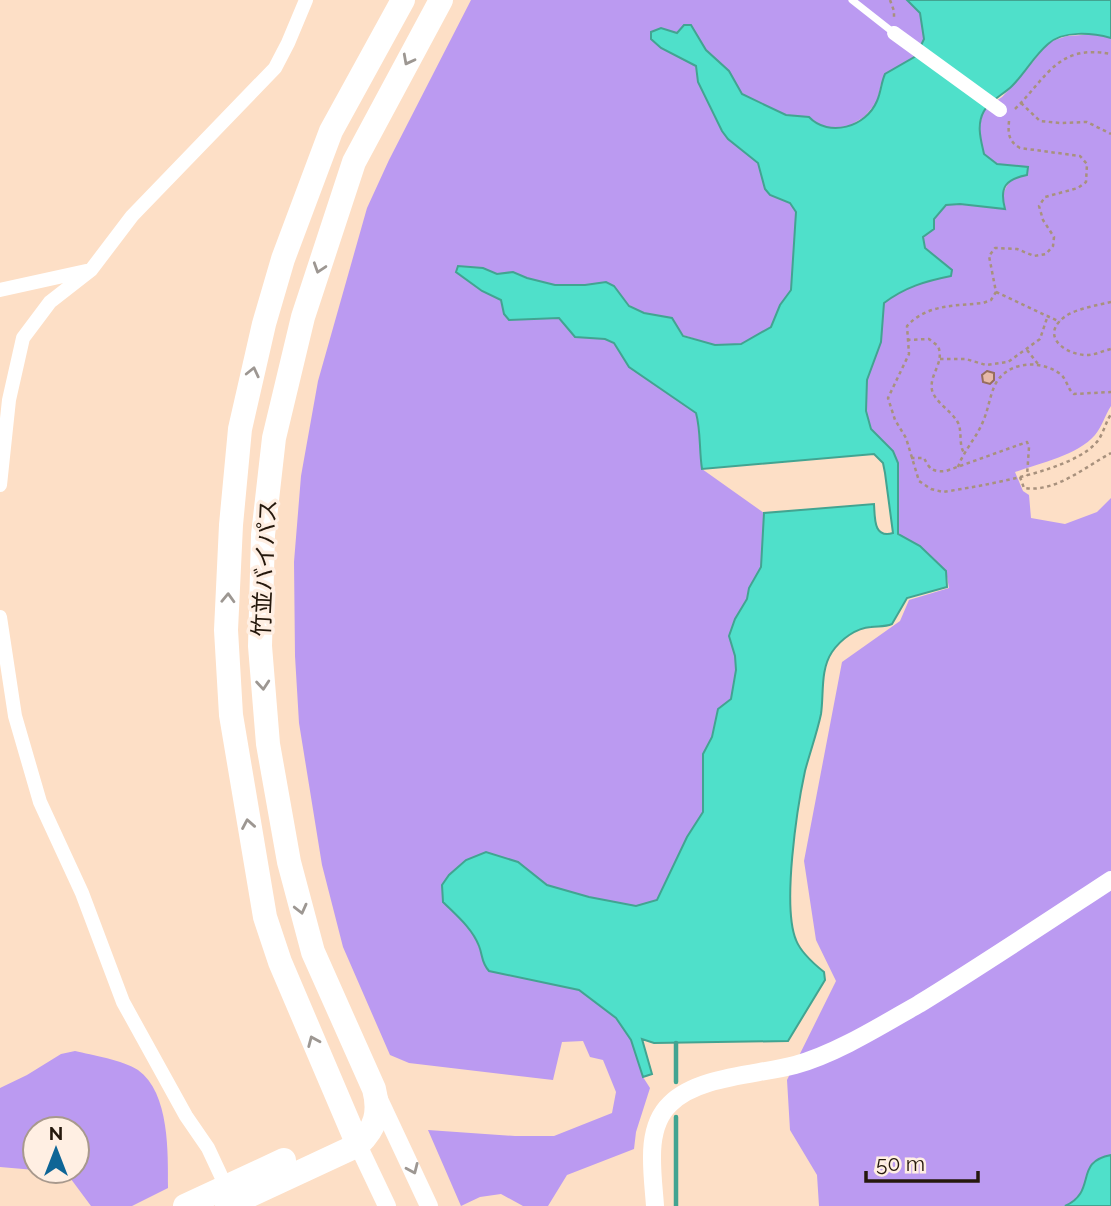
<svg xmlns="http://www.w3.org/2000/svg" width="1111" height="1206" viewBox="0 0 1111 1206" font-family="Raleway,'Noto Sans JP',sans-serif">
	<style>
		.forest { fill: #bb9af1 }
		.water { fill: #4fe0ca; stroke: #42a491; stroke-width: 2 }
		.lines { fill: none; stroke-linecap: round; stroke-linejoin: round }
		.stream { stroke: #42a491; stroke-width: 4.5 }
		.building { fill: #e7b9a8; stroke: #976d5d; stroke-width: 2 }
		.path { stroke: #a8917d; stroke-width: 2.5; stroke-dasharray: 3.5 3.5; stroke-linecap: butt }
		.service { stroke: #fff; stroke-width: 7 }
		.minor { stroke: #fff; stroke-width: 14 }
		.tertiary { stroke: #fff; stroke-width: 18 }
		.trunk { stroke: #fff; stroke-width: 24 }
		.oneway { stroke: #9d9792 }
		.labels { text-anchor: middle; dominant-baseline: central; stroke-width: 7; stroke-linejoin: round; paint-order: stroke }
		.street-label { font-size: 23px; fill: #25180c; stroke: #ffefe3 }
	</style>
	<rect width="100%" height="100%" fill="#fddfc6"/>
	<g class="forest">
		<path d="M 471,0 L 907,0 L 920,13 L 923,25 L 924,39 L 916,56 L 881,84 L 877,102 L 864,117 L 849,126 L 834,128 L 817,125 L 809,117 L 786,115 L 742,94 L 729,71 L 706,50 L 691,25 L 684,25 L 677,33 L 661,28 L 661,48 L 696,66 L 698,82 L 722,131 L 728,139 L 758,163 L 765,189 L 770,195 L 790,203 L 796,213 L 791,290 L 780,305 L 771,327 L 741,344 L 715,345 L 683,335 L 672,318 L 644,313 L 629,305 L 614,286 L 606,282 L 585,285 L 555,285 L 527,278 L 513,272 L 497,274 L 482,268 L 457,272 L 482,291 L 501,300 L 504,314 L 509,320 L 560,318 L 575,337 L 605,339 L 614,343 L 629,367 L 696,413 C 701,431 699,450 702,469 L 764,513 L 761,567 L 749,588 L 747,599 L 735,619 L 729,636 L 735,656 L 736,670 L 731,699 L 718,709 L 712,737 L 703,754 L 703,812 L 687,837 L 658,900 L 636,906 L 589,897 L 547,885 L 518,862 L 457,916 C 466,925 474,933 478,945 C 483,955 481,962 489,971 L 579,990 L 616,1018 L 631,1040 L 643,1077 L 650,1088 L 636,1132 L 634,1149 L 567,1175 L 548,1206 L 523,1206 L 501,1194 L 480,1197 L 461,1206 L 428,1130 L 515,1136 L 554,1136 L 612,1113 L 616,1092 L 603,1060 L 590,1057 L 583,1041 L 562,1042 L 553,1080 L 409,1063 L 390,1055 L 343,947 L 322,865 L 299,723 L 295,656 L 294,562 L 301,476 L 318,381 L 367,208 L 389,160 Z"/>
		<path d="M 1097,34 L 1111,38 L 1111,406 C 1105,415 1102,427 1095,435 C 1078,455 1038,464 1015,472 L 1023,491 L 1029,495 L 1031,518 L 1065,524 L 1097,512 L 1111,498 L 1111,1206 L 819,1206 L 817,1175 L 790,1130 L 787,1080 L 836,981 L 816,940 L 804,861 L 842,662 L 900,621 L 909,600 L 949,588 L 946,571 L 920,546 L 897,534 L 898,463 L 893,451 L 871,429 L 866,411 L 867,380 L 881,342 L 884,303 C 905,287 926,281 951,276 L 951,270 L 925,248 L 923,237 L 934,229 L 934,219 L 946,205 L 960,204 L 1005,208 C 999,186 1012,180 1027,167 L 996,164 L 983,154 L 979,129 L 984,109 L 1002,97 L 1019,79 L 1049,42 L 1067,36 Z"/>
		<path d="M 75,1051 C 92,1055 123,1060 138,1070 C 170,1093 168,1154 168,1188 L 132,1206 L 91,1206 L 65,1171 L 77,1171 L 77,1129 L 35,1129 L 35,1170 L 0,1167 L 0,1088 L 27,1075 L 61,1054 Z"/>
	</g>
	<g class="water">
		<path d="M 907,0 L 1111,0 L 1111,38 C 1093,33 1063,30 1048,44 C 1034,56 1025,73 1012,86 C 1004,94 988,102 984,111 C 976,125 981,140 984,154 L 997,164 L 1028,167 L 1027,175 C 1006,179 999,187 1005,209 L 960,204 L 946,205 L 934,219 L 934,229 L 923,237 L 925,248 L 952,270 L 951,276 C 926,281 905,287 884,303 L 881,342 L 867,380 L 866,411 L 871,429 L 893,451 L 898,463 L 898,534 L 920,546 L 946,571 L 947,587 L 907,598 L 892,624 C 885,627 879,626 871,627 C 856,628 841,639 832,652 C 820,670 824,694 821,714 C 817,733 810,752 805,771 C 797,808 782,906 796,940 C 801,953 814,964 824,972 L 825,980 L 788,1041 L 654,1043 L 642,1039 L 652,1074 L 643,1077 L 631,1040 L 616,1018 L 579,990 L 489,971 C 481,962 483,956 479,946 C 472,928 456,915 443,902 L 442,885 L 449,875 L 466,860 L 486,852 L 518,862 L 547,885 L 589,897 L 636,906 L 657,900 L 687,837 L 703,812 L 703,754 L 712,737 L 718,709 L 731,699 L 736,670 L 735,656 L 729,636 L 735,619 L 747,599 L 749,588 L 761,567 L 764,513 L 874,504 C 875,517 873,539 893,533 L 885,473 L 883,463 L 874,454 L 702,469 C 699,450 701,431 696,413 L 629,367 L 614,343 L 605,339 L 575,337 L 559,318 L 509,320 L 504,314 L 501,300 L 482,291 L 456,272 L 458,266 L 483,268 L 497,274 L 513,272 L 527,278 L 555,285 L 585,285 L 606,282 L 614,286 L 629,306 L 644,313 L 672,318 L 683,336 L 715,345 L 741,344 L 771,327 L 780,305 L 791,290 L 796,212 L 790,203 L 770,195 L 765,189 L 758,163 L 728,139 L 722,131 L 698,82 L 696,66 L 661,48 L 651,39 L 651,32 L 661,28 L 677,33 L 684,25 L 691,25 L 706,50 L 729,71 L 742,94 L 786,115 L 809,117 C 829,138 866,127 877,101 C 881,92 881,83 885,74 L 916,56 L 924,39 L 920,13 Z"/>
		<path d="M 1111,1155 L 1111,1206 L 1065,1206 C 1098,1191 1073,1162 1111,1155 Z"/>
	</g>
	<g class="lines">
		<g class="stream">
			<polyline points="676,1043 676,1082"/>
			<polyline points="676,1206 676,1117"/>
		</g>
	</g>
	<polygon class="building" points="987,371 994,373 994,380 990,384 983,382 982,375"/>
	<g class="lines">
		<g class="path">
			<polyline points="890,0 894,11 894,19"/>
			<polyline points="1021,103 1040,121 1060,123 1087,122 1111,134"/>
			<path d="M 1015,109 C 1048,76 1058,44 1111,54"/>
			<path d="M 1009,121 C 1008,133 1008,141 1020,148 L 1080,156 L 1087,164 L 1086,182 L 1078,188 L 1045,197 L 1039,206 L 1043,220 L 1054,237 L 1053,246 L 1046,254 L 1034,256 L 1017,249 L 995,248 L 989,256 L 996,292 L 991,300 L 983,303 C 955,306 927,304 907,326 L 909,354 L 888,398 L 895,420 L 906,438 L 919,481 L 931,489 L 943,492 C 980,486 1078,471 1099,439 C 1104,431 1106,422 1111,414"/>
			<polyline points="996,292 1060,322"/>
			<path d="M 1111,302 C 1098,305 1081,308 1069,314 C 1040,331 1058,352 1084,355 C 1093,356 1102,351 1111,349"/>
			<path d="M 907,340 L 929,339 L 938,346 C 945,363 929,374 932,390 C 935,402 950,410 957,421 C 963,430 958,443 964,453"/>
			<polyline points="1027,350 1038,364"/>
			<polyline points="940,359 966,359 986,365 1008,362 1040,339 1048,315"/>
			<path d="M 911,458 L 924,458 C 930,470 933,472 946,471 L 1027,442 L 1029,447 L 1027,476"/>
			<path d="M 958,467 C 964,450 978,436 984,419 C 989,407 990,394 996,383 C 1009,361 1040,360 1059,373 C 1067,378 1067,389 1074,394 L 1111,392"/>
			<path d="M 1020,477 L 1024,488 C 1055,493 1085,467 1111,453"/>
		</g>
		<polyline class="service" points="852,0 894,33"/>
		<g class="minor">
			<polyline points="894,33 1000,110"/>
			<polyline points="0,290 86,271"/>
			<polyline points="0,485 9,400 23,338 50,302 91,270 132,216 275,68 288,43 306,0"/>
			<polyline points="0,617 15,716 40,802 82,893 123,1002 186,1116 208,1148 229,1193"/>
		</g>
		<g class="tertiary">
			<polyline points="377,1095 429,1206"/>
			<polyline points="358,1145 387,1206"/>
			<path d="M 655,1206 C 653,1174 644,1129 670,1104 C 697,1076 757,1075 795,1065 C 836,1054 882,1025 919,1004 C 984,964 1047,922 1111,880"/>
		</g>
		<g class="trunk">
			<polyline points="358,1145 280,962 265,917 231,715 226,630 231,525 240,429 264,324 283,259 331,131 403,0"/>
			<polyline points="185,1206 284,1160"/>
			<path d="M 227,1206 L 358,1145 C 376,1128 380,1112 374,1089 L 313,952 L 289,862 L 268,744 L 260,646 L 263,535 L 274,438 L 303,317 L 354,162 L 441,0"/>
		</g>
	</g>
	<defs><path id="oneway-chevron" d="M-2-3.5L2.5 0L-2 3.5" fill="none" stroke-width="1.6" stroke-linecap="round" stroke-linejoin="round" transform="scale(1.75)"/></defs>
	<g class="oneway">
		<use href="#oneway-chevron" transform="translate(408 60) rotate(118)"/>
		<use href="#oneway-chevron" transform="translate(319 268) rotate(108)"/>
		<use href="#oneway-chevron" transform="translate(253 372) rotate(-77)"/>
		<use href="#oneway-chevron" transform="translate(228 598) rotate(-88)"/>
		<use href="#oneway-chevron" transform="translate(263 685) rotate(85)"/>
		<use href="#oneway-chevron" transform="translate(248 824) rotate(-100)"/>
		<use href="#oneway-chevron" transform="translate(301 909) rotate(76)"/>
		<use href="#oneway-chevron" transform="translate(313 1041) rotate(-113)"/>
		<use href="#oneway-chevron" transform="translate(413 1169) rotate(66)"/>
	</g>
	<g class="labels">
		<g class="street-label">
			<text transform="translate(264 568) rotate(-87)">竹並バイパス</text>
		</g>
	</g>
	<g transform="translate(56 1150)"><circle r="33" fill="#ffefe3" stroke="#a8998d" stroke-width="2"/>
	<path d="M0-5L12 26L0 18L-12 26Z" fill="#0e6596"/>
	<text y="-10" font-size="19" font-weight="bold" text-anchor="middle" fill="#25180c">N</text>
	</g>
	<path d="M866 1171v10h112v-10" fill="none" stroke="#25180c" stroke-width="3.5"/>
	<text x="876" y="1171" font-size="21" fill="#25180c" stroke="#ffefe3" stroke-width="5" paint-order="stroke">50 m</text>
</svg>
